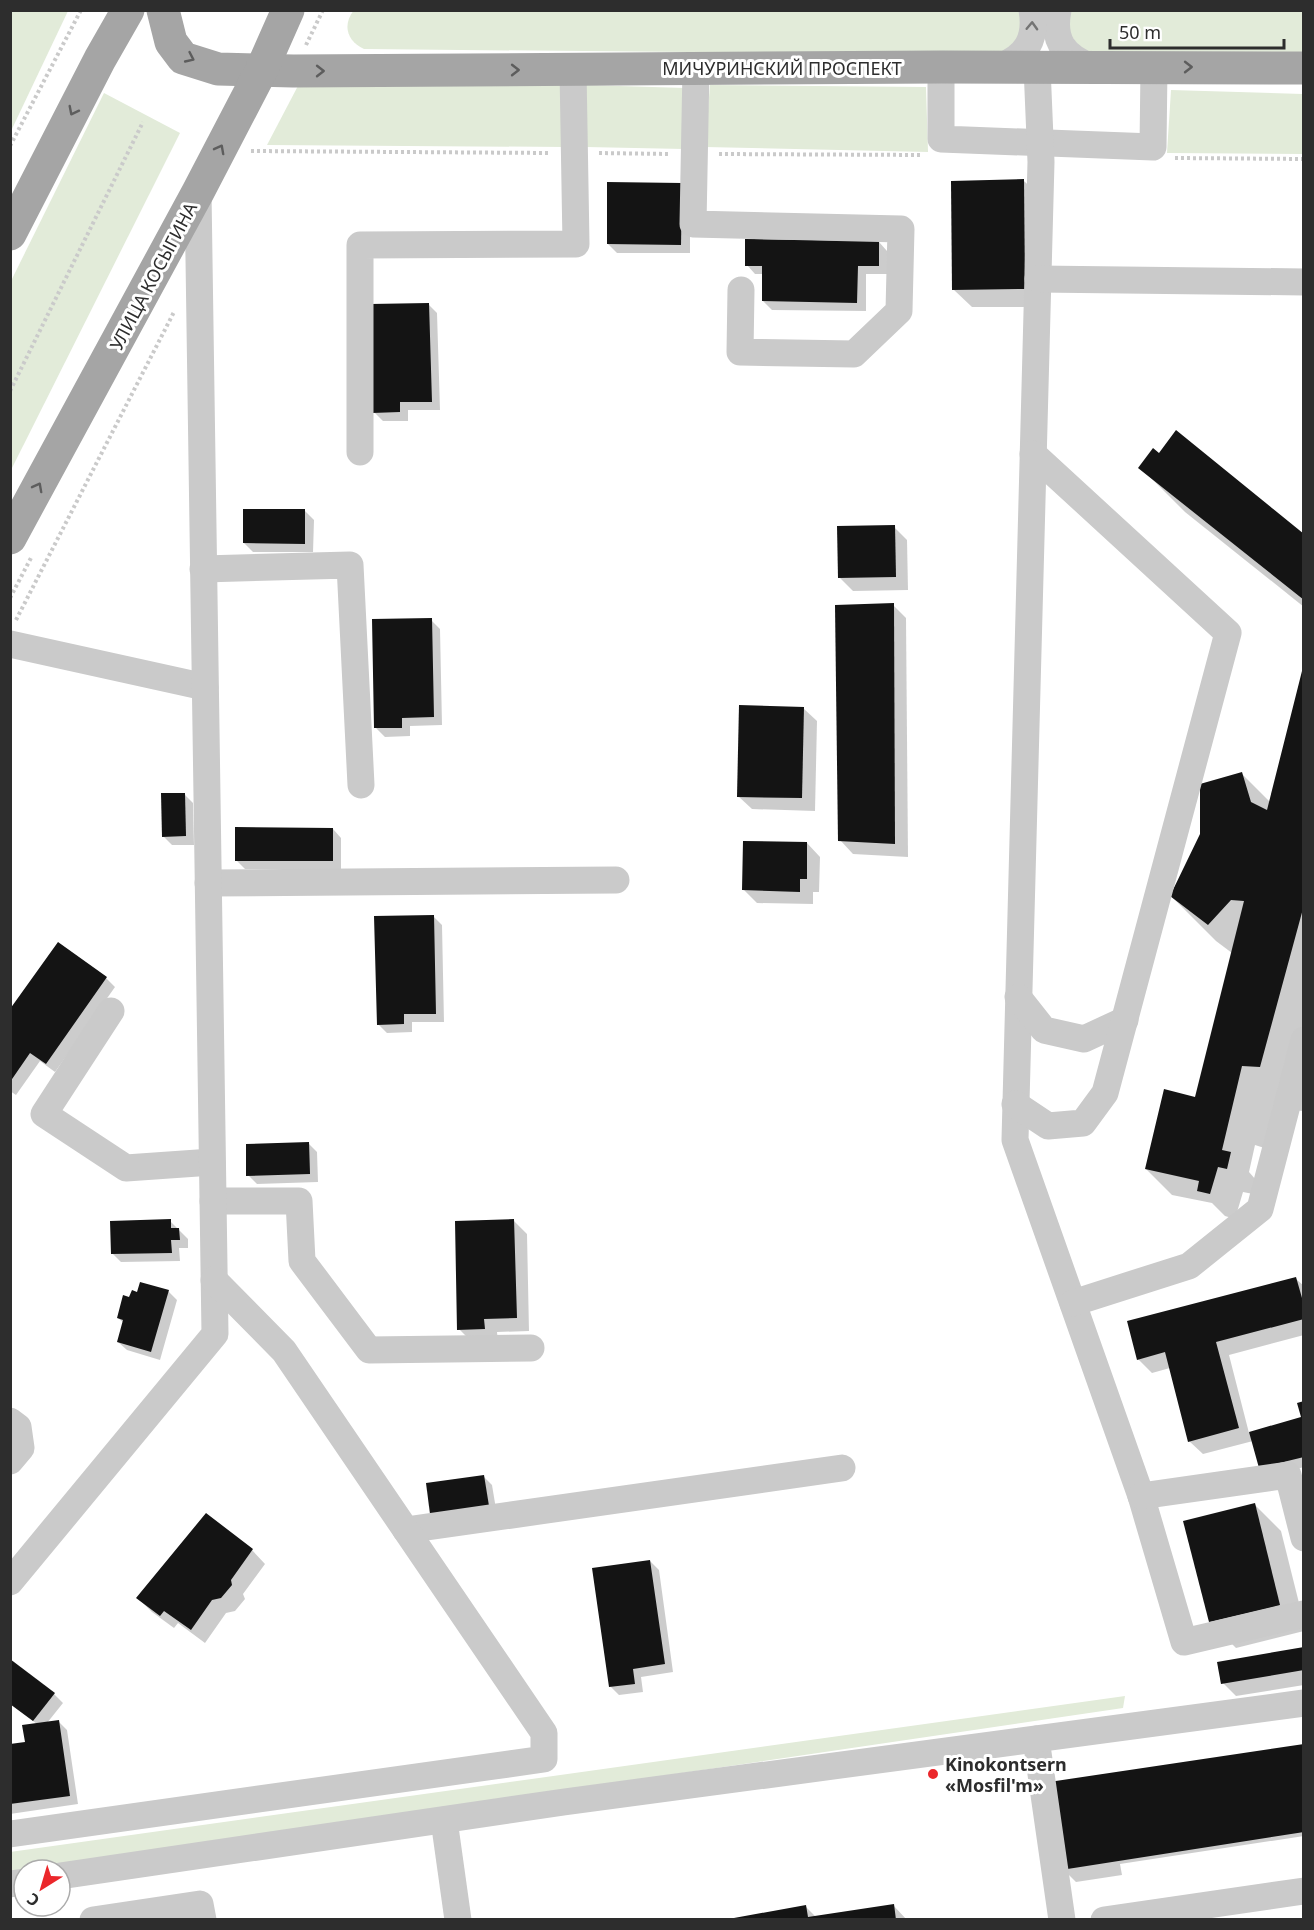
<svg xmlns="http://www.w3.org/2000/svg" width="1314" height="1930" viewBox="0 0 1314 1930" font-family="'Noto Sans',sans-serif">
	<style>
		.green { fill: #e2ebd9 }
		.shadow { fill: #0003 }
		.building { fill: #141414 }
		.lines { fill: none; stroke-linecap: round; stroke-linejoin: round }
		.path { stroke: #cacaca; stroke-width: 4; stroke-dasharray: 3 3; stroke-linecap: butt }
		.minor { stroke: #cacaca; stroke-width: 27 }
		.major { stroke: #a5a5a5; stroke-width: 33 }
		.oneway { stroke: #747474 }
		.oneway2 { stroke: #5d5d5d }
		.poi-dot { fill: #eb272b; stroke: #fff; stroke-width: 2 }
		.labels { text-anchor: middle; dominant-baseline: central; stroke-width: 6; stroke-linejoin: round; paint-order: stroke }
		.street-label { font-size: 18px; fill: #2d2d2d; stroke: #fff }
		.poi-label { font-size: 18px; font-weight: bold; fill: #2d2d2d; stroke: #fff; text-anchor: start }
	</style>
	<rect width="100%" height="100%" fill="#fff"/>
	<g class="green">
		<path d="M 354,10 L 1021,10 L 1023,38 L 1000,55 L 364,49 C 347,41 342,25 354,10 Z"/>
		<polygon points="10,11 68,11 11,131 10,131"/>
		<polygon points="1067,11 1303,11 1303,57 1086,55 1062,24"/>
		<polygon points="300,82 563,84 566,147 267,145"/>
		<polygon points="585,85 686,88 684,149 586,147"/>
		<polygon points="710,85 926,87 928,152 705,147"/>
		<polygon points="1171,90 1303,94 1303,154 1167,153"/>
		<polygon points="104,93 180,133 11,470 11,281"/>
		<polygon points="1125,1696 1123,1708 11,1872 10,1852"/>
	</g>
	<g class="shadow">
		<polygon points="1024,181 1042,198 1043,307 972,307 954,290"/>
		<polygon points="690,193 690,253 617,253 608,244"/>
		<polygon points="879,242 887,251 887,274 866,274 866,311 772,310 763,301 764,274 755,274 747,265"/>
		<polygon points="429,305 437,313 440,410 408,410 408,421 383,421 374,412"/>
		<polygon points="1140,467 1304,536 1304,607 1185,512"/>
		<polygon points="305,511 314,520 313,552 253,552 244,543"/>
		<polygon points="894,527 907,540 908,590 853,591 840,578"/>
		<polygon points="893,605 906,618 908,857 853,854 840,840"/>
		<polygon points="431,620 440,629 442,725 410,726 410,736 385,737 376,728"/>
		<polygon points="1304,670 1304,1111 1287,1110 1277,1152 1255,1145 1249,1172 1256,1180 1253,1194 1243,1192 1235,1219 1225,1216 1212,1203 1172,1195 1146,1169 1202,1101 1232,953 1216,941 1171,896 1242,774 1270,802"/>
		<polygon points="803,708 817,721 815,811 752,809 738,796"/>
		<polygon points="184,794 193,803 194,845 172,845 163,836"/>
		<polygon points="333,829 341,838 341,869 245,869 237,861"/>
		<polygon points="807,843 820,857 819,892 813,892 813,904 757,903 744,890"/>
		<polygon points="433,916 442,925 444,1022 412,1022 412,1032 387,1033 378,1024"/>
		<polygon points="58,944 106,978 115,987 55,1072 40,1061 16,1095 10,1091 10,1012"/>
		<polygon points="308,1143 317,1152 318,1182 257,1184 248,1175"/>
		<polygon points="170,1221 188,1239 188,1248 179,1248 180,1261 121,1262 112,1253"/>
		<polygon points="514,1221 527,1234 529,1331 497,1332 498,1342 472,1342 459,1329"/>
		<polygon points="1296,1279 1304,1286 1304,1335 1229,1355 1249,1433 1302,1418 1304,1402 1304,1467 1269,1476 1253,1441 1203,1454 1189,1441 1170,1368 1152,1373 1138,1359"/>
		<polygon points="168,1291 177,1300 160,1360 127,1350 118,1342 124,1323 118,1318 130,1299 138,1293"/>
		<polygon points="484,1477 492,1485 497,1515 483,1523"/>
		<polygon points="1255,1505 1281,1531 1304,1623 1304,1631 1236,1648 1210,1622"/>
		<polygon points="252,1550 265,1564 243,1594 245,1599 235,1611 226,1613 205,1643 178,1623 174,1628 152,1612 138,1598"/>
		<polygon points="650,1561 659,1570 673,1672 641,1677 643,1692 619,1695 610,1686"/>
		<polygon points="1304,1648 1304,1685 1236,1696 1223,1683"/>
		<polygon points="54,1694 63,1703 47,1723 58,1721 67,1730 78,1804 10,1814 10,1745 26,1743 37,1724 10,1704"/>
		<polygon points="1304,1745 1304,1836 1120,1864 1122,1875 1076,1882 1063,1869"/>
		<polygon points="893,1905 907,1920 724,1920 806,1907 816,1917"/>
	</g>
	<g class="building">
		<polygon points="1024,179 1025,289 952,290 951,181"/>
		<polygon points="607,182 682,183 681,245 607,244"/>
		<polygon points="745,239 879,241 879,266 858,266 857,303 762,301 762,266 745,266"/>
		<polygon points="429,303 432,402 400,402 400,412 372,413 370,304"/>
		<polygon points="1176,430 1304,534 1304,600 1138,468 1153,448 1159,453"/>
		<polygon points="243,509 305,509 305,544 243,543"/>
		<polygon points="895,525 896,577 838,578 837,526"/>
		<polygon points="894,603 895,844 838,841 835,605"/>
		<polygon points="432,618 434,717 402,718 402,728 374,728 372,619"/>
		<polygon points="1303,667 1304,905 1260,1067 1242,1066 1222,1150 1231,1152 1227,1169 1218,1167 1210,1194 1197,1191 1199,1181 1145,1169 1164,1089 1195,1097 1244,901 1231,900 1208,925 1170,896 1200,834 1200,784 1242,772 1251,802 1267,810"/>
		<polygon points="739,705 804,707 802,798 737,797"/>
		<polygon points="161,793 185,793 186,836 162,837"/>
		<polygon points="235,827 333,828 333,861 235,861"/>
		<polygon points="743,841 807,842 807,879 800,879 800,892 742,890"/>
		<polygon points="434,915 436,1014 404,1014 404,1024 377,1025 374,916"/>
		<polygon points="58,942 107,977 46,1064 30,1053 10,1082 10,1009"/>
		<polygon points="309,1142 310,1174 246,1176 246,1144"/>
		<polygon points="171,1219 171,1228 179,1228 180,1240 171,1240 172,1253 111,1254 110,1221"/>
		<polygon points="514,1219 517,1318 484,1319 485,1329 457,1330 455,1221"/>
		<polygon points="1296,1277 1304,1305 1304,1319 1216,1342 1239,1428 1188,1442 1165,1352 1137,1360 1127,1321"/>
		<polygon points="140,1282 169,1290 151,1352 117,1342 123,1320 117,1318 123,1295 129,1297 132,1290 137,1292"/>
		<polygon points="1304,1401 1304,1457 1259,1468 1249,1432 1301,1417 1297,1403"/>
		<polygon points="484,1475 489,1506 430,1514 426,1483"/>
		<polygon points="1255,1503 1280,1605 1209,1622 1183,1521"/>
		<polygon points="206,1513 253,1549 231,1580 232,1585 221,1598 212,1600 191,1630 164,1611 160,1616 136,1598"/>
		<polygon points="650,1560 665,1664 633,1669 635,1684 609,1687 592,1568"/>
		<polygon points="1304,1647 1304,1670 1221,1684 1217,1662"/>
		<polygon points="10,1659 55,1693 33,1721 10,1704"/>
		<polygon points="59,1720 70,1796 10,1804 10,1744 25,1742 22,1725"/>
		<polygon points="1304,1744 1304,1832 1061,1870 1049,1782"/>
		<polygon points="894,1904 896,1920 723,1920 806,1905 808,1917"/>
	</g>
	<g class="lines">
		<g class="path">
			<polyline points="306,45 323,10"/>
			<polyline points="10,146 81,10"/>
			<polyline points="251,151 550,153"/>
			<polyline points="599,153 670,154"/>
			<polyline points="719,154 922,155"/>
			<polyline points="1175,158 1304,159"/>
			<polyline points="10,391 143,122"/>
			<polyline points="10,598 32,556"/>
			<polyline points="16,620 174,312"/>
		</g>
		<g class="minor">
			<path d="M 1058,10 C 1052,40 1064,57 1092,67"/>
			<polyline points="941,67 941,139 1153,147 1154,67"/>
			<path d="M 999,67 C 1026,57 1037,39 1032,10"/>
			<polyline points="1037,67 1041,162 1015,1140 1141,1496 1184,1642 1304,1614"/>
			<polyline points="696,68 693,224 901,229 899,311 854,354 740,352 741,290"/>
			<polyline points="1038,279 1304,282"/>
			<polyline points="360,452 360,245 576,244 573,70"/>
			<polyline points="203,569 350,565 361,785"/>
			<polyline points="10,644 205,687"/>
			<polyline points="208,883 616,880"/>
			<polyline points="1018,997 1044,1030 1084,1039 1125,1020"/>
			<polyline points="111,1011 44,1114 126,1168 212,1162"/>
			<polyline points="1015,1104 1048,1126 1083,1123 1105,1093 1228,633 1033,454"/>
			<polyline points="213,1201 299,1201 302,1261 369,1350 531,1348"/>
			<polyline points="1073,1303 1189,1266 1260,1209 1304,1040"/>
			<polyline points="10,1421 18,1427 21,1448 10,1461"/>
			<polyline points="1141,1496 1288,1475 1304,1538"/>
			<polyline points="406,1530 842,1468"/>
			<polyline points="10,1582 215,1334 198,192"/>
			<polyline points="1036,1739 1062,1920"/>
			<polyline points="444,1820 458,1920"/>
			<polyline points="10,1834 544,1759 544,1733 284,1351 214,1280"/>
			<polyline points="60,1876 564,1802 1304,1703"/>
			<polyline points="10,1884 24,1882"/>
			<polyline points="93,1920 200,1904 203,1920"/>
			<polyline points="1104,1920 1304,1891"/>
		</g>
		<g class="major">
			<polyline points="163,10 171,42 183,58 218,69 293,71 941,67 1304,68"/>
			<polyline points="10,234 100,59 128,10"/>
			<polyline points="10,538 198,192 261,71 288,10"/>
		</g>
	</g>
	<defs><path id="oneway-chevron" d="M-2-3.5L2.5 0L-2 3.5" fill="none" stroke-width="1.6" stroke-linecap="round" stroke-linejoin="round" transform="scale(1.5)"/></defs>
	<use class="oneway" href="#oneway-chevron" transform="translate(1032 26) rotate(-88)"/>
	<g class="oneway2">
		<use href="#oneway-chevron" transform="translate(190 58) rotate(25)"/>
		<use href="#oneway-chevron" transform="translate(1188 67)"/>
		<use href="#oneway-chevron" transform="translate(515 70)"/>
		<use href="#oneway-chevron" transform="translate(320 71)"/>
		<use href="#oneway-chevron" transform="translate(73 111) rotate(117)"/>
		<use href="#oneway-chevron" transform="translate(220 149) rotate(-62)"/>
		<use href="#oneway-chevron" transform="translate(38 487) rotate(-62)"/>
	</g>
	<circle class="poi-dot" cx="933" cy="1774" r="6"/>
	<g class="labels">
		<g class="street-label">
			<text x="782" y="68">МИЧУРИНСКИЙ ПРОСПЕКТ</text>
			<text transform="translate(153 276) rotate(-62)">УЛИЦА КОСЫГИНА</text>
		</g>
		<g class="poi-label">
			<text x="945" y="1764">Kinokontsern<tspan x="945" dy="21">«Mosfil'm»</tspan></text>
		</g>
	</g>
	<rect width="1314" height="1930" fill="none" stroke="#2d2d2d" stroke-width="24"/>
	<g transform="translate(42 1888) rotate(217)"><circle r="28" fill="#ffffff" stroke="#ababab" stroke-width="1.5"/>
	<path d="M0-4.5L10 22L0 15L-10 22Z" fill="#eb272b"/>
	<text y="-9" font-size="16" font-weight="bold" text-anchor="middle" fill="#2d2d2d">С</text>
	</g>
	<path d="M1110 39v9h174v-9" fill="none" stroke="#2d2d2d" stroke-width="3"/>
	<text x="1119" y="39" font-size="18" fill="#2d2d2d" stroke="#ffffff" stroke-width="4.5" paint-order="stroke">50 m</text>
</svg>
